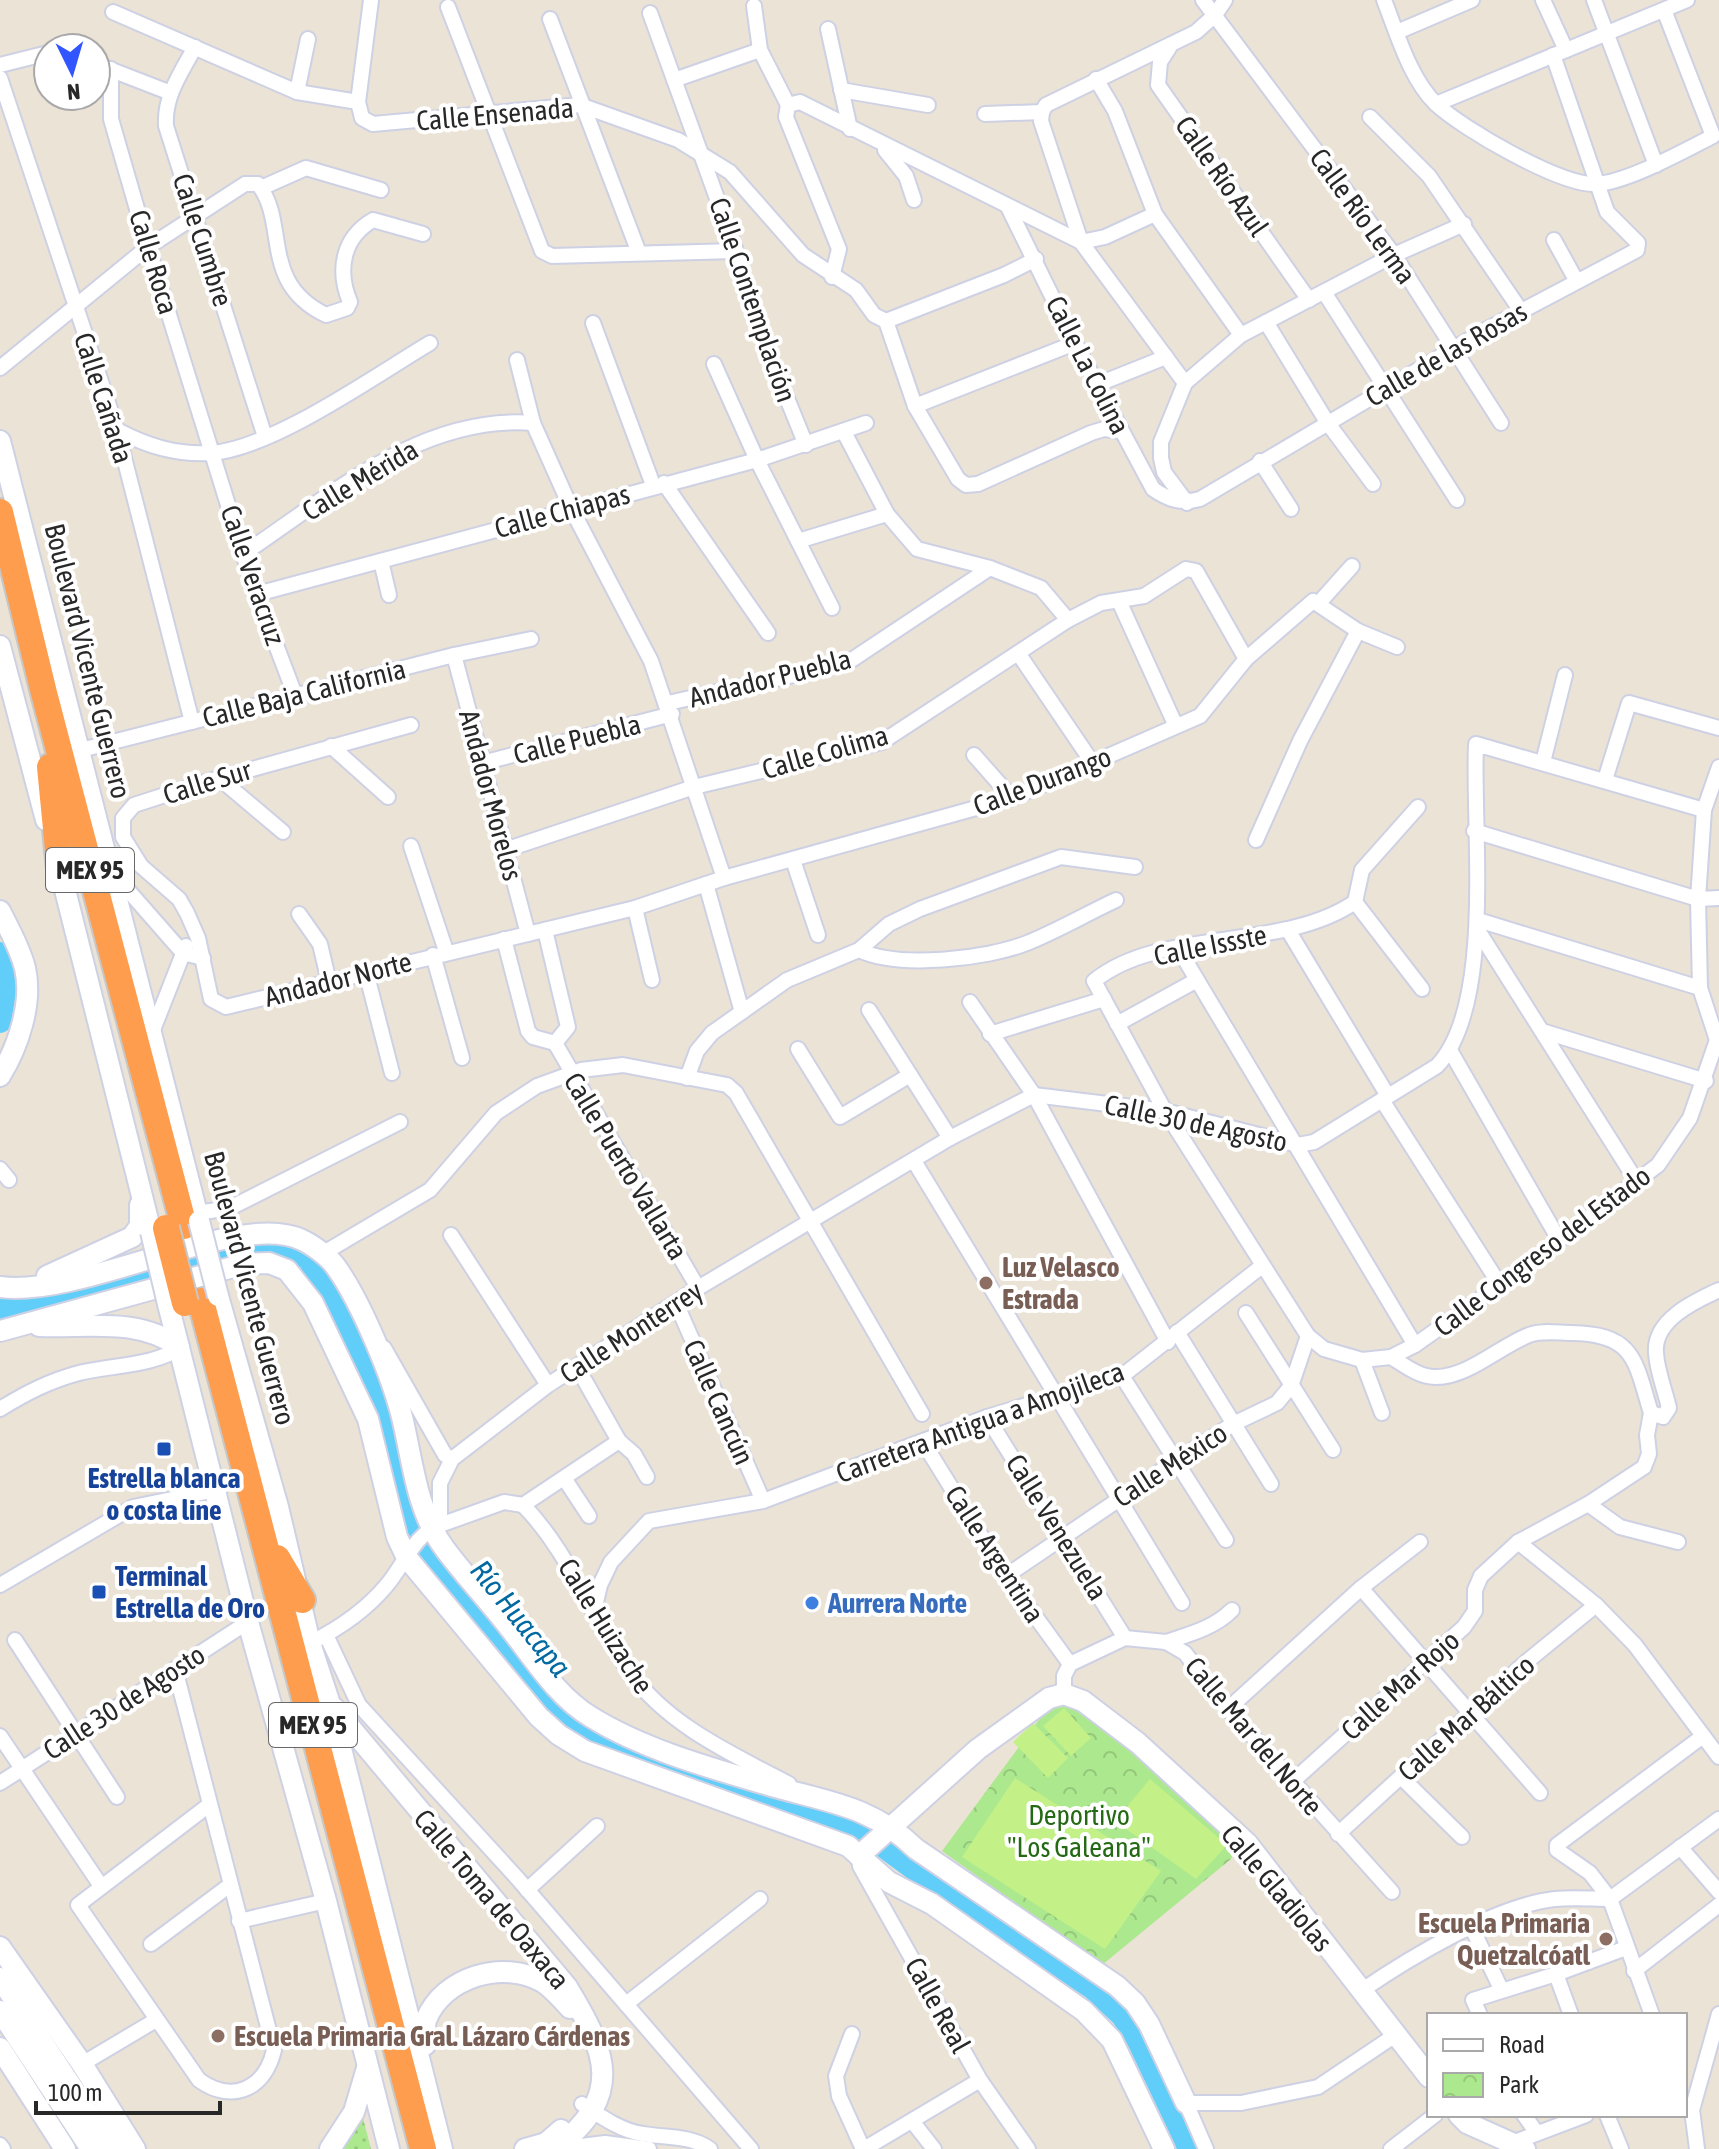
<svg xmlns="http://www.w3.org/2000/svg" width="1719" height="2149" viewBox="0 0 1719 2149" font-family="'Asap Condensed',sans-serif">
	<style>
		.park { fill: url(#park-crowns) }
		.garden { fill: url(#garden-dots) }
		.pitch { fill: #c3f188 }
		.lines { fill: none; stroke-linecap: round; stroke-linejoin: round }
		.river { stroke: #60cef9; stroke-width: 22 }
		.street-casing { stroke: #cdd1e3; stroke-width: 18 }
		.secondary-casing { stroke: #cdd1e3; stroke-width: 24 }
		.highway-casing { stroke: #c7c7c7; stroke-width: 30 }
		.street { stroke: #fff; stroke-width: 14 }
		.secondary { stroke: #fff; stroke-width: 20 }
		.highway { stroke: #ff9d4f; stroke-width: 26 }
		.secondary-bridge-casing { stroke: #cdd1e3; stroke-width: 24; stroke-linecap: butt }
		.highway-bridge-casing { stroke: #c7c7c7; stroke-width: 30; stroke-linecap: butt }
		.secondary-bridge { stroke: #fff; stroke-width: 20 }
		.highway-bridge { stroke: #ff9d4f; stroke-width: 26 }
		.education-dot { fill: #8d6e63; stroke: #fff; stroke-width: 3 }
		.transit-dot { fill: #1a4fb4; stroke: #fff; stroke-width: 3 }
		.shop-dot { fill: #3f7fe0; stroke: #fff; stroke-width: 3 }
		.labels { text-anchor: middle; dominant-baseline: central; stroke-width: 8; stroke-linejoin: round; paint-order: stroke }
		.shield { fill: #fff; stroke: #686868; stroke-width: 2 }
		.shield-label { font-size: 26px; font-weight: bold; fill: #282828 }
		.street-label { font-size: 28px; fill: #282828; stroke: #fff }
		.education-label { font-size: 28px; font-weight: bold; fill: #785e54; stroke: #fff; text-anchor: start }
		.transit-label { font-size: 28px; font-weight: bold; fill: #164399; stroke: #fff }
		.shop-label { font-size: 28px; font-weight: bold; fill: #366cbe; stroke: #fff; text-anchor: start }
		.park-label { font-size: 28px; fill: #246913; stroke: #fff }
		.water-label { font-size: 30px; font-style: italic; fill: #0269a1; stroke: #fff }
	</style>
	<defs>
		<pattern id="park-crowns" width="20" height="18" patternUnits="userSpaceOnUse" patternTransform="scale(2)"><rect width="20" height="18" fill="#ace88e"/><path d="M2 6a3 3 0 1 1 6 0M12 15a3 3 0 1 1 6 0" fill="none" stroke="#94c77a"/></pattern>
		<pattern id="garden-dots" width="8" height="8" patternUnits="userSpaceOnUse" patternTransform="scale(2)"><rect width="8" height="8" fill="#ace88e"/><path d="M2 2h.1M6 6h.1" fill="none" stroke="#94c77a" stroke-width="1.8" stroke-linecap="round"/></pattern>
	</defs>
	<rect width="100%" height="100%" fill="#ece3d7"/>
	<polygon class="park" points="1058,1694 1242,1836 1231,1859 1102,1965 942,1851"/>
	<polygon class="garden" points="359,2103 371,2149 331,2149"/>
	<g class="pitch">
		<polygon points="1064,1708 1091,1738 1071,1756 1043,1726"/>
		<polygon points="1033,1723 1068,1758 1048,1778 1013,1742"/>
		<polygon points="1015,1778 1161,1871 1105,1949 962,1857"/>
		<polygon points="1150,1779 1227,1845 1196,1879 1115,1821"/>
	</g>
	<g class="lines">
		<g class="river">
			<polyline points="0,953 7,982 0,1022"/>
			<polyline points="0,1310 26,1308 265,1245 307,1258 333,1297 378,1394 413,1530 430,1557 544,1697 590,1732 656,1760 859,1829 931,1882 1092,1988 1122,2016 1138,2041 1189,2149"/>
		</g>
		<defs>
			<g id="street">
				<polyline points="371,0 358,102 362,118 373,124 580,105 678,140 730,172 803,255 856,290 874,315 886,321 915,406 958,479 966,485 978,484 1091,433 1104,429 1120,431"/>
				<polyline points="1203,0 1394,255 1501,423"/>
				<path d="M 1384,0 C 1397,33 1410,79 1436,104 C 1463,129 1558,184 1594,184 C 1624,184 1684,151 1713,136 L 1664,10"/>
				<polyline points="1543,0 1566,50"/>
				<polyline points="1594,0 1656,165"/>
				<polyline points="754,6 760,50 788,105"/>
				<polyline points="448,7 542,251 552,256 736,251"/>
				<polyline points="113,12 297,92 358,102"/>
				<polyline points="650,13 736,251 760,332 806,445"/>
				<polyline points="550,19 639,253"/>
				<polyline points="828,29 850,129"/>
				<polyline points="1397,32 1472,0"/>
				<path d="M 195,47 C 181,73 164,96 166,126 L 265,437"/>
				<polyline points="1169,48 1160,62 1158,85 1309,300"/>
				<polyline points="96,64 171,93"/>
				<polyline points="0,65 48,53"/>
				<polyline points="111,69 111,119 148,247 251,579 295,695"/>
				<polyline points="0,78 117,430 192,722"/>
				<polyline points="1096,79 1115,111 1155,214 1241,335"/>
				<polyline points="674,80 760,50"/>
				<polyline points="841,90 928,105"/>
				<polyline points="297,92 308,39"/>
				<polyline points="1436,104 1687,0"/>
				<polyline points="788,105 800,102 1081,242 1105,237 1155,214"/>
				<polyline points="788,105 786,117 839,249 832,277"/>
				<polyline points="1042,112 1041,121 1081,242 1185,383"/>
				<polyline points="1042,112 1046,105 1196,32 1215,15 1225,0"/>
				<polyline points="985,114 1042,112"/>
				<polyline points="1370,117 1429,176 1521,311"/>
				<polyline points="885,150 906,176 914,200"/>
				<polyline points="261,188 306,168 381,190"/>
				<path d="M 1008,207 L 1075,343 L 1153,489 C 1169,500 1181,504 1200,499 L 1482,332 L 1637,250 L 1638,243 L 1607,212 L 1553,55"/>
				<polyline points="1554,240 1576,280"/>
				<polyline points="1324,292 1457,500"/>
				<polyline points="886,321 1004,275 1036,259"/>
				<polyline points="1266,322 1327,422 1373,484"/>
				<polyline points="593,323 653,485"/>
				<polyline points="517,360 533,423 571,508 651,661 724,878"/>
				<polyline points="714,364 757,460 832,608"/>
				<path d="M 0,368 L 148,247 L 245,184 L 258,184 C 289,223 259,283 326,315 L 347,308 L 350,302 C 337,271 342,238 373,220 L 423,234"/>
				<polyline points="1096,385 1166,357"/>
				<polyline points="915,406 1075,343"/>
				<path d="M 117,430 C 147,446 176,455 211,453 C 272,449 376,375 430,343"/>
				<polyline points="844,432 887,514 917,549 990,568 1041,588 1068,620"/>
				<polyline points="1260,461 1291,509"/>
				<polyline points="664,483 768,633"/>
				<polyline points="1187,503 1164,472 1161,458 1161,442 1185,383 1241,335 1394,255 1464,224"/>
				<polyline points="798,541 887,514"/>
				<path d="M 243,554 C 330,496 422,414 533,423"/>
				<polyline points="381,561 389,595"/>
				<polyline points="257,594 757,460 866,423"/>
				<polyline points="1119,601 1175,724"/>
				<polyline points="1318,604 1352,566"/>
				<polyline points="1018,653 1094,765"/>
				<polyline points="454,655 528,934"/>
				<polyline points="668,703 847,663 990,568"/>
				<polyline points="411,725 202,783 134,805 123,818 123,837 141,866 179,899 187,913 198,938 211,999 226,1007 635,908 724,878 1012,798 1200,716 1246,659 1313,601 1358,631 1397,647"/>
				<polyline points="331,746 388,797"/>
				<polyline points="77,751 454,655 531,639"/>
				<polyline points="974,755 1012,798"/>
				<polyline points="1543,762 1565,675"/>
				<polyline points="482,763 672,714"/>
				<polyline points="219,778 283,832"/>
				<polyline points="1605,780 1629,703 1719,728"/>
				<path d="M 1418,807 L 1362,870 L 1355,902 C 1282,952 1160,927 1094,981 L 1165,1111 L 1308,1336 L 1324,1349 L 1362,1360 L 1391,1357 L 1415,1345 L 1500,1285 L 1658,1165 L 1690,1118 L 1717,1040 L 1700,988 L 1698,899 L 1704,810 L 1719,767"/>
				<polyline points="1474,831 1698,899 1719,898"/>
				<polyline points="1256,840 1300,741 1358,631"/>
				<polyline points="411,846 446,951"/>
				<polyline points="505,850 694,787 882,742 1068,620 1101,603 1144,596 1186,569 1196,571 1246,659"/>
				<polyline points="793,860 818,935"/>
				<polyline points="112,872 183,953 203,958"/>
				<polyline points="706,884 742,1012"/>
				<polyline points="1355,902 1422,989"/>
				<polyline points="635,908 652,980"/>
				<polyline points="299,914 320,944 329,982"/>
				<polyline points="1478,920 1700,988"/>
				<polyline points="545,930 568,1027 555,1043"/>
				<polyline points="1288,930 1388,1096"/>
				<polyline points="1479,932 1637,1182"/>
				<polyline points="504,939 528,1031 533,1037 555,1043"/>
				<polyline points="1178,948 1415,1345"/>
				<path d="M 859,950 C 898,969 987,959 1027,943 C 1057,931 1086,914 1116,900"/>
				<polyline points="433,955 462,1058"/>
				<polyline points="366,972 392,1073"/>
				<polyline points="970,1002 1034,1095 1168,1342"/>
				<polyline points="869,1010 950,1138"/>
				<polyline points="1117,1024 1197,980"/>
				<polyline points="1542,1031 1706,1081"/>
				<polyline points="990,1034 1104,999"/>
				<polyline points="151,1035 186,946"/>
				<polyline points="555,1043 698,1288"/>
				<polyline points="798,1049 840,1117 910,1075"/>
				<polyline points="1451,1052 1558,1238"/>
				<polyline points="687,1078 697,1051 712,1033 787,980 859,950 889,924 920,909 1061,857 1135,867"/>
				<path d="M 1034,1095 L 1165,1111 L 1298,1145 L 1314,1142 L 1437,1066 C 1495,1005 1472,827 1476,744 L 1704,810"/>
				<polyline points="1382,1100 1500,1285"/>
				<polyline points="914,1161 1182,1603"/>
				<polyline points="0,1169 9,1180"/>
				<polyline points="197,1213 230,1208 400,1122"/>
				<polyline points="451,1235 548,1385"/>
				<polyline points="322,1254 430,1190 496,1113 537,1086 581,1070 623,1065 727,1085 736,1093 922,1414"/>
				<polyline points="676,1303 763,1501"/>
				<polyline points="1246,1313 1333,1450"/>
				<polyline points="1177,1332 1271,1484"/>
				<polyline points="384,1348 445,1455 452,1459"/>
				<path d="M 1391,1357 C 1404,1365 1419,1377 1435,1377 C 1467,1378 1500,1346 1529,1335 C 1541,1330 1559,1333 1572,1333 C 1635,1334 1635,1361 1651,1413 L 1663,1417 L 1669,1408 C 1665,1390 1657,1371 1656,1353 C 1653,1320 1695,1301 1719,1290"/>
				<polyline points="1362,1360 1382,1413"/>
				<polyline points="1122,1376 1226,1540"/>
				<polyline points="585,1381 619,1441 634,1454 647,1477"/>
				<path d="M 0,1409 C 26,1393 49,1381 79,1373 C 105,1366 161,1365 179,1347"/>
				<polyline points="987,1417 1125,1638"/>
				<polyline points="923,1442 1006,1576 1070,1664"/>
				<polyline points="564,1478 589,1516"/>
				<polyline points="1588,1504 1620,1527 1678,1542"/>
				<path d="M 523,1505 C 571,1554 590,1617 629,1671 C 667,1725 732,1754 789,1784"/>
				<polyline points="523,1505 619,1441"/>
				<polyline points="440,1525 504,1502 523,1505"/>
				<polyline points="1518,1542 1596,1605 1635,1645 1719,1757"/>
				<polyline points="1006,1576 1174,1462 1233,1424 1277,1403 1291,1386 1308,1336"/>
				<polyline points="0,1585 133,1507 216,1490"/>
				<polyline points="1361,1588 1540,1793"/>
				<polyline points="594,1611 600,1585 611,1562 649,1521 763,1501 987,1417 1122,1376 1262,1266"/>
				<polyline points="326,1635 359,1705 518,1879 751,2149"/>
				<polyline points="15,1640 117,1797"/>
				<path d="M 1166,1642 C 1190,1634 1214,1628 1232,1610"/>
				<path d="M 310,1643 C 338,1629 366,1610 386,1586 C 403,1567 414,1534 440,1525 L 440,1483 L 452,1459 L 548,1385 L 698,1288 L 950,1138 L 1034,1095"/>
				<path d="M 175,1669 L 274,2050 C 265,2089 232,2104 199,2080 L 78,1905 L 209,1805"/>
				<polyline points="1064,1694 1064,1676 1070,1664 1125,1638 1166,1642 1185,1653 1228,1709 1392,1892"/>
				<polyline points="1228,1709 1361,1588 1420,1542"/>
				<polyline points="0,1736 101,1886"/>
				<polyline points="1401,1777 1462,1837"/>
				<polyline points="1292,1782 1464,1627 1475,1611 1475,1590 1481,1576 1518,1542 1588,1504 1644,1467 1649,1454 1647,1435 1651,1413"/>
				<polyline points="0,1783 248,1622"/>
				<polyline points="1338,1834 1525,1663 1596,1605"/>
				<polyline points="1680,1847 1719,1892"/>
				<polyline points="859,1856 860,1866 980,2080 1028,2149"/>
				<polyline points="527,1890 597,1826"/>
				<polyline points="1610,1899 1719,1819"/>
				<polyline points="239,1921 326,1901"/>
				<polyline points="1472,1928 1501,1989"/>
				<polyline points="151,1944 230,1885"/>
				<polyline points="1634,1971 1719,1905"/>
				<polyline points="1556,1974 1571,2015"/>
				<path d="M 1361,1991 C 1409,1958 1497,1905 1555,1899 C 1573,1897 1592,1899 1610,1899"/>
				<polyline points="626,2004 760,1899"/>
				<polyline points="1480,2015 1473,2000 1556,1974 1626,1948"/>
				<polyline points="1652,2015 1610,1899 1590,1873 1557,1850 1557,1845 1703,1736"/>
				<polyline points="852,2034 836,2076 839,2096 863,2149"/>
				<polyline points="82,2064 156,2020"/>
				<path d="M 582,2104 C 600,2116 621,2131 643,2134 C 666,2138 690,2135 710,2149"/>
				<polyline points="1524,2115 1537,2133"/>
				<polyline points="1607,2115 1621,2149"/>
				<polyline points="912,2121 934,2149"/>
				<polyline points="1512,2143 1586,2115"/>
				<polyline points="0,2145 3,2149"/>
				<polyline points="558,2149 605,2143 649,2149"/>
				<polyline points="864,2149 980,2080"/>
				<polyline points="1206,2149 1186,2103 1241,2103 1318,2087 1397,2034"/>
				<polyline points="1391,2149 1435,2115"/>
				<polyline points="1697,2149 1692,2110 1719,2014"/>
			</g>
			<g id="secondary">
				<polyline points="0,441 199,1221"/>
				<polyline points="0,646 46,820"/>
				<polyline points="57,858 151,1232"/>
				<path d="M 0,911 C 9,929 20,948 25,968 C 33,1003 18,1047 0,1076"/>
				<polyline points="47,1276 132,1237 140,1226 140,1205"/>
				<path d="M 0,1287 C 85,1298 239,1209 302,1240 C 313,1245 329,1257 336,1267 C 361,1302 393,1378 403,1421 C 413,1464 417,1512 445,1549 C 465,1576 488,1600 508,1626 C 533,1657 556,1696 591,1717 C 643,1749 707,1767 765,1784 C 824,1802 870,1804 916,1849 L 1117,1986 L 1135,2003 L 1149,2024 L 1186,2103"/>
				<polyline points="218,1296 278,1507 310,1643 329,1701 442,2149"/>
				<polyline points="168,1304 248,1622 326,1901 389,2149"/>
				<path d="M 39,1326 C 88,1328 138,1317 179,1347"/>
				<polyline points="0,1331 244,1264 269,1263 287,1270 313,1303 368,1419 397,1537 407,1558 539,1717 559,1735 585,1751 848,1846 889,1882 932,1904 1084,2011 1112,2040 1164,2149"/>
				<path d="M 334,1708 L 567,1987 C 607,2053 625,2095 555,2149"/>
				<polyline points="859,1856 978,1749 1049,1698 1064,1694 1083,1701 1138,1743 1247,1843 1429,2077"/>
				<polyline points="0,1947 82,2064 135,2149"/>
				<polyline points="0,1978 113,2149"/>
				<polyline points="0,2011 91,2149"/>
				<path d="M 425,2045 C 425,2038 424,2027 426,2020 C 443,1977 503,1959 543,1982 C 553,1989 562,1999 570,2008"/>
				<polyline points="0,2048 65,2149"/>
				<polyline points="1459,2115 1467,2123 1525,2149"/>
				<polyline points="330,2149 354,2112 367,2068"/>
				<polyline points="525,2149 546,2143 561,2130"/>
			</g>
			<g id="highway">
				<polyline points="0,512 44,693 184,1226"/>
				<polyline points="50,767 60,870"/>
				<polyline points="201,1301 423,2149"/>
				<polyline points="277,1558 302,1600"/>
			</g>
		</defs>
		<use href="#street" class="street-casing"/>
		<use href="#secondary" class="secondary-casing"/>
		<use href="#highway" class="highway-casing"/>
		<use href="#street" class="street"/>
		<use href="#secondary" class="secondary"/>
		<use href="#highway" class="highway"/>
		<defs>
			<g id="secondary-bridge">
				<polyline points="199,1221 218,1296"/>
				<polyline points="151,1232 168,1304"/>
			</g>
			<polyline id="highway-bridge" points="166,1228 185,1303"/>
		</defs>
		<use href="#secondary-bridge" class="secondary-bridge-casing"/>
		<use href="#highway-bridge" class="highway-bridge-casing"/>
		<use href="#secondary-bridge" class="secondary-bridge"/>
		<use href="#highway-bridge" class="highway-bridge"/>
	</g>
	<g class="education-dot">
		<circle cx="986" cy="1283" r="8"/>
		<circle cx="1606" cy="1939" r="8"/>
		<circle cx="218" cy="2036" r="8"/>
	</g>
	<g class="transit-dot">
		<rect x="156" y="1441" width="16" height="16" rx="4"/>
		<rect x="91" y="1584" width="16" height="16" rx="4"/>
	</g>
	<circle class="shop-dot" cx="812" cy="1603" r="8"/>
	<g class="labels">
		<g class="shield">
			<rect x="46" y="848" width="88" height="44" rx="6"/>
			<rect x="269" y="1703" width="88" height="44" rx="6"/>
		</g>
		<g class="shield-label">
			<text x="90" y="870">MEX 95</text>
			<text x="313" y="1725">MEX 95</text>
		</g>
		<g class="street-label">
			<text transform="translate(495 114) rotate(-5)">Calle Ensenada</text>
			<text transform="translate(1222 176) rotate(55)">Calle Río Azul</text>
			<text transform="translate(1363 216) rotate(54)">Calle Río Lerma</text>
			<text transform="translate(203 240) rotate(72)">Calle Cumbre</text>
			<text transform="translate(154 262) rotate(73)">Calle Roca</text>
			<text transform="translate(753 300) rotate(71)">Calle Contemplación</text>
			<text transform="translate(1446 354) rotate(-30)">Calle de las Rosas</text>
			<text transform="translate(1088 365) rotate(63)">Calle La Colina</text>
			<text transform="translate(104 398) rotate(72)">Calle Cañada</text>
			<text transform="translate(360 480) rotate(-31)">Calle Mérida</text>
			<text transform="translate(562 511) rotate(-15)">Calle Chiapas</text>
			<text transform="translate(253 575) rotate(71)">Calle Veracruz</text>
			<text transform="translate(88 661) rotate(76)">Boulevard Vicente Guerrero</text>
			<text transform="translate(770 678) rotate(-14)">Andador Puebla</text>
			<text transform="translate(304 693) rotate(-14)">Calle Baja California</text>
			<text transform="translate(577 739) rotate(-14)">Calle Puebla</text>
			<text transform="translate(825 752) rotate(-16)">Calle Colima</text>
			<text transform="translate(1042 781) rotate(-21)">Calle Durango</text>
			<text transform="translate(207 782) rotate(-17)">Calle Sur</text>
			<text transform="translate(491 795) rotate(75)">Andador Morelos</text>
			<text transform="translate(1210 945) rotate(-11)">Calle Issste</text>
			<text transform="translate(338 979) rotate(-14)">Andador Norte</text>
			<text transform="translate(1196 1123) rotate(12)">Calle 30 de Agosto</text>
			<text transform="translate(626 1166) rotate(59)">Calle Puerto Vallarta</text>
			<text transform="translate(1542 1251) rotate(-37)">Calle Congreso del Estado</text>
			<text transform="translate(250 1288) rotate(75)">Boulevard Vicente Guerrero</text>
			<text transform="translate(631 1332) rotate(-33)">Calle Monterrey</text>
			<text transform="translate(719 1402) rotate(66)">Calle Cancún</text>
			<text transform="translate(980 1422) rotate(-20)">Carretera Antigua a Amojileca</text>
			<text transform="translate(1170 1465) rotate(-33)">Calle México</text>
			<text transform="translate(1057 1527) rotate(58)">Calle Venezuela</text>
			<text transform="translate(995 1554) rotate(57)">Calle Argentina</text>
			<text transform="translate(606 1626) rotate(58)">Calle Huizache</text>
			<text transform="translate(1400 1685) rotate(-42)">Calle Mar Rojo</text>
			<text transform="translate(124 1702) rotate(-33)">Calle 30 de Agosto</text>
			<text transform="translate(1466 1718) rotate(-42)">Calle Mar Báltico</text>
			<text transform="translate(1254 1736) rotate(50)">Calle Mar del Norte</text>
			<text transform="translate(1277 1888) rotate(50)">Calle Gladiolas</text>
			<text transform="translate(492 1899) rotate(50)">Calle Toma de Oaxaca</text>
			<text transform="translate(938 2005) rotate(61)">Calle Real</text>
		</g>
		<g class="education-label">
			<text x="1002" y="1267">Luz Velasco<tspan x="1002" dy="32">Estrada</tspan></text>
			<text x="1590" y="1923" text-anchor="end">Escuela Primaria<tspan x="1590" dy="32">Quetzalcóatl</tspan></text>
			<text x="234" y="2036">Escuela Primaria Gral. Lázaro Cárdenas</text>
		</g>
		<g class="transit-label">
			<text x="164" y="1478">Estrella blanca<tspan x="164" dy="32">o costa line</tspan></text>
			<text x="115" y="1576" text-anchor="start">Terminal<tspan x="115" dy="32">Estrella de Oro</tspan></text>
		</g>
		<g class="shop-label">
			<text x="828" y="1603">Aurrera Norte</text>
		</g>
		<g class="park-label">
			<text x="1079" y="1815">Deportivo<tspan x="1079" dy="32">"Los Galeana"</tspan></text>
		</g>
		<g class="water-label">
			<text transform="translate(521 1618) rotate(51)">Río Huacapa</text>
		</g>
	</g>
	<rect x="1427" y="2013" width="260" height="104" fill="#ffffff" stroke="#a9a9a9" stroke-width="2"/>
	<rect x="1443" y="2039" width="40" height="12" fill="#ffffff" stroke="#a9a9a9" stroke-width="2"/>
	<text x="1499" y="2053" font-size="24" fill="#282828">Road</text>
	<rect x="1443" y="2073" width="40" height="24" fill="url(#park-crowns)" stroke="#a9a9a9" stroke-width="2"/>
	<text x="1499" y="2093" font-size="24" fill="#282828">Park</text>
	<g transform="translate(72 72) rotate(175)"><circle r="38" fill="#ffffff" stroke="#a9a9a9" stroke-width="2"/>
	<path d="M0-6L14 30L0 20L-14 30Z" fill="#3155ff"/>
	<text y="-12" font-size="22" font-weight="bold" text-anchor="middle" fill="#282828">N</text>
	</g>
	<path d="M36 2101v12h184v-12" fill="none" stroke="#282828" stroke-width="4"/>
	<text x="48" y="2101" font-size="24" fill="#282828" stroke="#ffffff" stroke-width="6" paint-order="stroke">100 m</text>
</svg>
